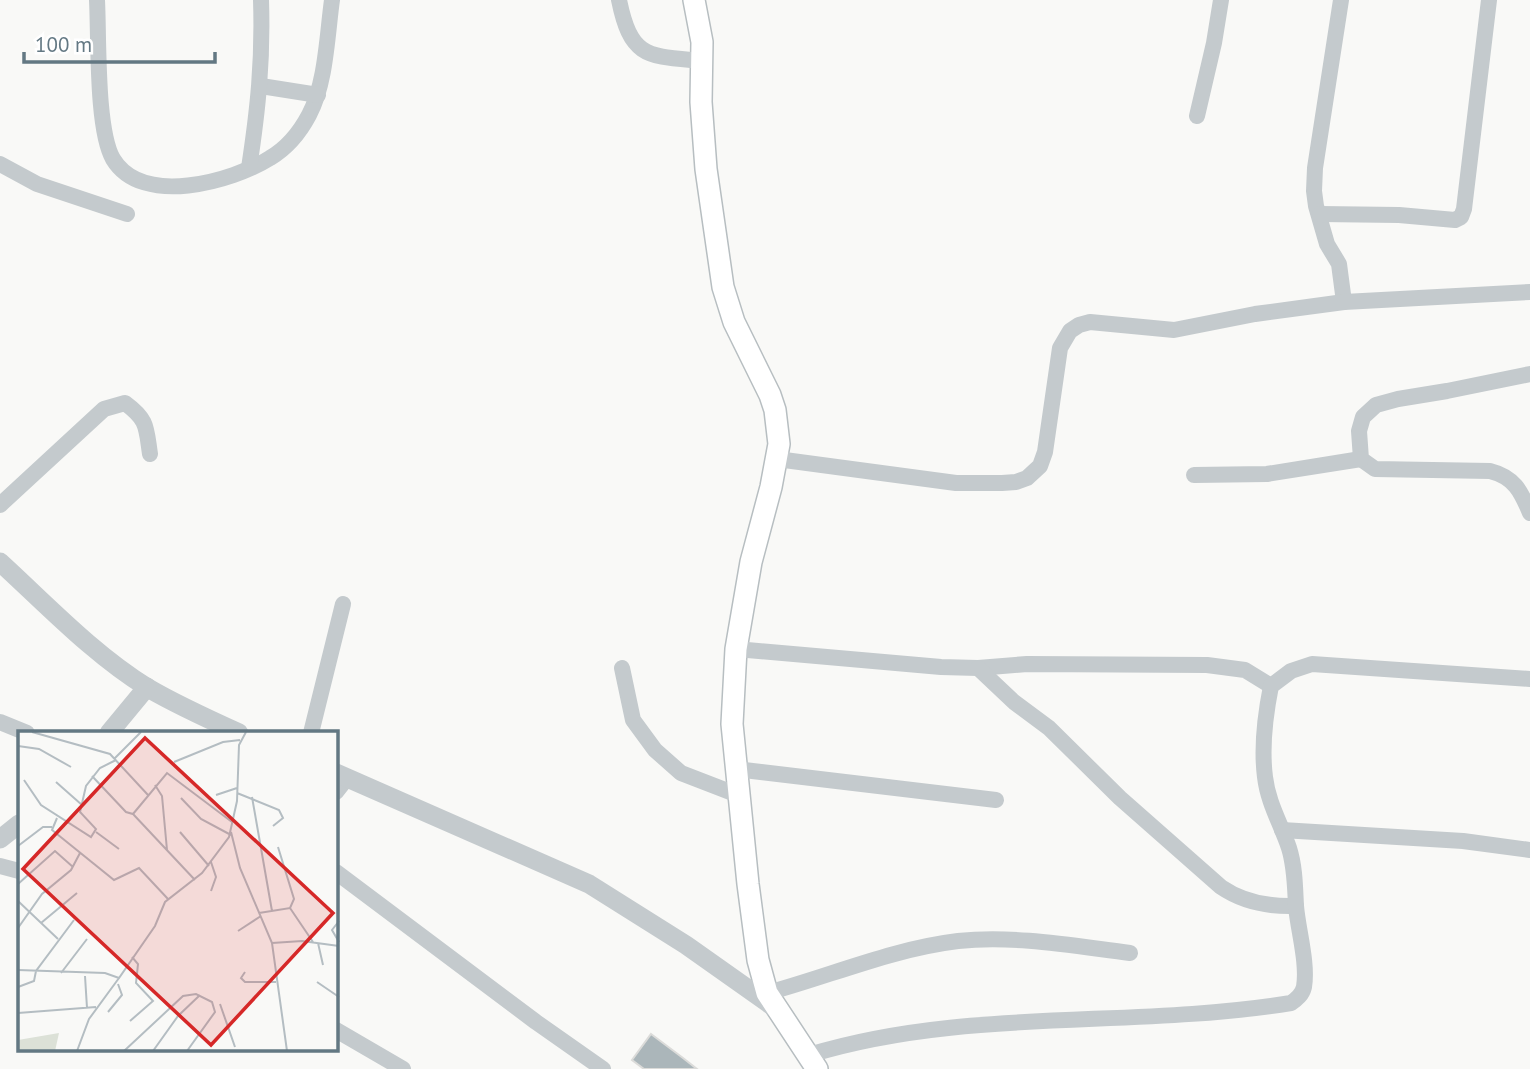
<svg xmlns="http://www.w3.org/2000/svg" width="1530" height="1069" viewBox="0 0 1530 1069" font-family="'PT Sans',sans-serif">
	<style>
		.building { fill: #abb6ba; stroke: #dbdbd9; stroke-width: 2 }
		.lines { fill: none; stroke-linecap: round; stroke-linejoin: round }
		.secondary-casing { stroke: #b7bec1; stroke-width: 24 }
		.minor { stroke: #c4cacd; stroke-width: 16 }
		.tertiary { stroke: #c4cacd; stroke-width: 19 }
		.secondary { stroke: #fff; stroke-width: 21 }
		.inset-road { fill: none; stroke: #b4bdc2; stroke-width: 2 }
		.view { fill: #d62828; fill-opacity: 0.15; stroke: #d62828; stroke-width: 3.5 }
		.inset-edge { fill: none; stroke: #637883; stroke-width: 3.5 }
	</style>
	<rect width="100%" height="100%" fill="#f9f9f7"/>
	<polygon class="building" points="651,1034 683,1058 697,1069 644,1069 632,1060"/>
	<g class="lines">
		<defs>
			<polyline id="secondary" points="694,0 702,42 701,102 706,169 723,287 734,322 770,395 775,410 779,444 771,487 751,562 736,649 732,724 748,884 758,960 767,993 817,1069"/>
		</defs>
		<use href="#secondary" class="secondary-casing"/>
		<g class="minor">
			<path d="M 97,0 C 99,38 96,129 113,159 C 142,207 232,182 270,158 C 287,148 300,132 309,115 C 326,83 327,36 332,0"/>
			<path d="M 619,0 C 631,59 648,56 702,61"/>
			<polyline points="1341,0 1315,168 1314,191 1316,206 1327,244 1339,264 1344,302"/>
			<polyline points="261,86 318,95"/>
			<polyline points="1197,116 1214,43 1221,0"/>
			<polyline points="0,164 37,184 127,214"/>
			<path d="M 249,168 C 258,109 263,61 261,0"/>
			<polyline points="1320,214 1399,215 1455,220 1461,217 1464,209 1489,0"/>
			<path d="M 1530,374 L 1447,391 L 1398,399 L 1376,405 L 1363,417 L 1359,431 L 1361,459 L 1375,469 L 1490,471 C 1514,477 1521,491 1530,513"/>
			<polyline points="777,459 956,483 1002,483 1016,482 1027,478 1040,466 1045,452 1060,348 1070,331 1079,325 1090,322 1174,330 1255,314 1344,302 1530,292"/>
			<polyline points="1194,475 1267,474 1361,459"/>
			<path d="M 0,505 L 104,409 L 125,403 C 148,420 146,427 150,454"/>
			<polyline points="736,649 941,667 978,668 1027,664 1207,665 1245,670 1271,686"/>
			<polyline points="622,668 633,720 655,750 681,773 738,795"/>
			<path d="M 978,668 L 1014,702 L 1049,728 L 1120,798 L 1221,887 C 1243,902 1269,907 1296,906"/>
			<polyline points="0,722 27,733"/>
			<polyline points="311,733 343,604"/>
			<polyline points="736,769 996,800"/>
			<polyline points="336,792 347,778"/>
			<polyline points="1282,830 1463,841 1530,850"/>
			<polyline points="0,866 19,871"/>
			<polyline points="336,872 536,1022 603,1069"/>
			<path d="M 767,993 C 830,976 892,949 958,941 C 1015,935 1074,946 1130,953"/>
			<polyline points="336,1030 403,1069"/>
			<path d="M 809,1055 C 966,1007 1130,1029 1291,1003 C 1297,999 1302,995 1304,987 C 1308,963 1298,930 1296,906 C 1295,887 1295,867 1289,848 C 1281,824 1268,803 1265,777 C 1261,746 1265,716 1271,686 L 1291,671 L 1312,664 L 1530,679"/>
		</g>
		<g class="tertiary">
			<path d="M 0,562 C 47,605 93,654 148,688 C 177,705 208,719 239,733"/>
			<polyline points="109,733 147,687"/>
			<polyline points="336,773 589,884 686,945 775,1008"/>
			<polyline points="0,839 19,824"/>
		</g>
		<use href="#secondary" class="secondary"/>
	</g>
	<g transform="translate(18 731)">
		<rect width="320" height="320" fill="#f9f9f7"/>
		<path d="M 41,302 L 37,320 L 0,320 L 0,309 Z" fill="#dce1d7"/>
		<path class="inset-road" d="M 14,1 L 92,23 L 130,64M 0,15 L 21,18 L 53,36M 97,27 L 123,1M 156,31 L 205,11 L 222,9M 74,45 L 108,81 L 115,83 L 149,42 L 214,91M 6,49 L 23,74 L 73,106 L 78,98 L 62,81 L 68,55 L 82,37 L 98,29M 38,51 L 64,74M 137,54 L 144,65 L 149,119M 219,62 L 261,79 L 265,87 L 255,95M 198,64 L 219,57M 234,66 L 254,180M 163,67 L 183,88 L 213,104M 115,83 L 177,149M 39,87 L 34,99 L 96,149 L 121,137 L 150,168M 78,101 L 101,118M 162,101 L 191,135M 213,101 L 222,137 L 254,212 L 269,320M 0,115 L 25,96 L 34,96M 260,116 L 276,168 L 272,177M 0,153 L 37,120 L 55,136M 193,160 L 198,146 L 193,131M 0,170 L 40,208M 241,182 L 272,177 L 295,211M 321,190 L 314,199 L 321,211M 23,192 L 59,162M 0,197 L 24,163 L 53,139 L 62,122M 220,200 L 243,185M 254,212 L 284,210 L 321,215M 300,212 L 305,234M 0,239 L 87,242 L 101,247 L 137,195 L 147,171 L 184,142 L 211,106 L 219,70 L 221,14 L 228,1M 227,241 L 223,247 L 227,251 L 258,251M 43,242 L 69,208M 67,245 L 69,277M 299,251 L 321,266M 0,256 L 16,250 L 18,240 L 56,189M 202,273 L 217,316M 90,281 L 104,264 L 100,253M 0,282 L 78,276M 112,290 L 135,270 L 118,252 L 120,233 L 114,226M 59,320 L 71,288 L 101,247M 106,320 L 165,265 L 178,263 L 194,271 L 197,281 L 169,320M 135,320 L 160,285 L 182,264"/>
		<path class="view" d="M 127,7 L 315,182 L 193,314 L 5,138 Z"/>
		<rect width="320" height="320" class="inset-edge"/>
	</g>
	<path d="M24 52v10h191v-10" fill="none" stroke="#637883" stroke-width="3.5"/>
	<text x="35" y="52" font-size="21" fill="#637883" stroke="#ffffff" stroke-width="5" paint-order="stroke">100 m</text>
</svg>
